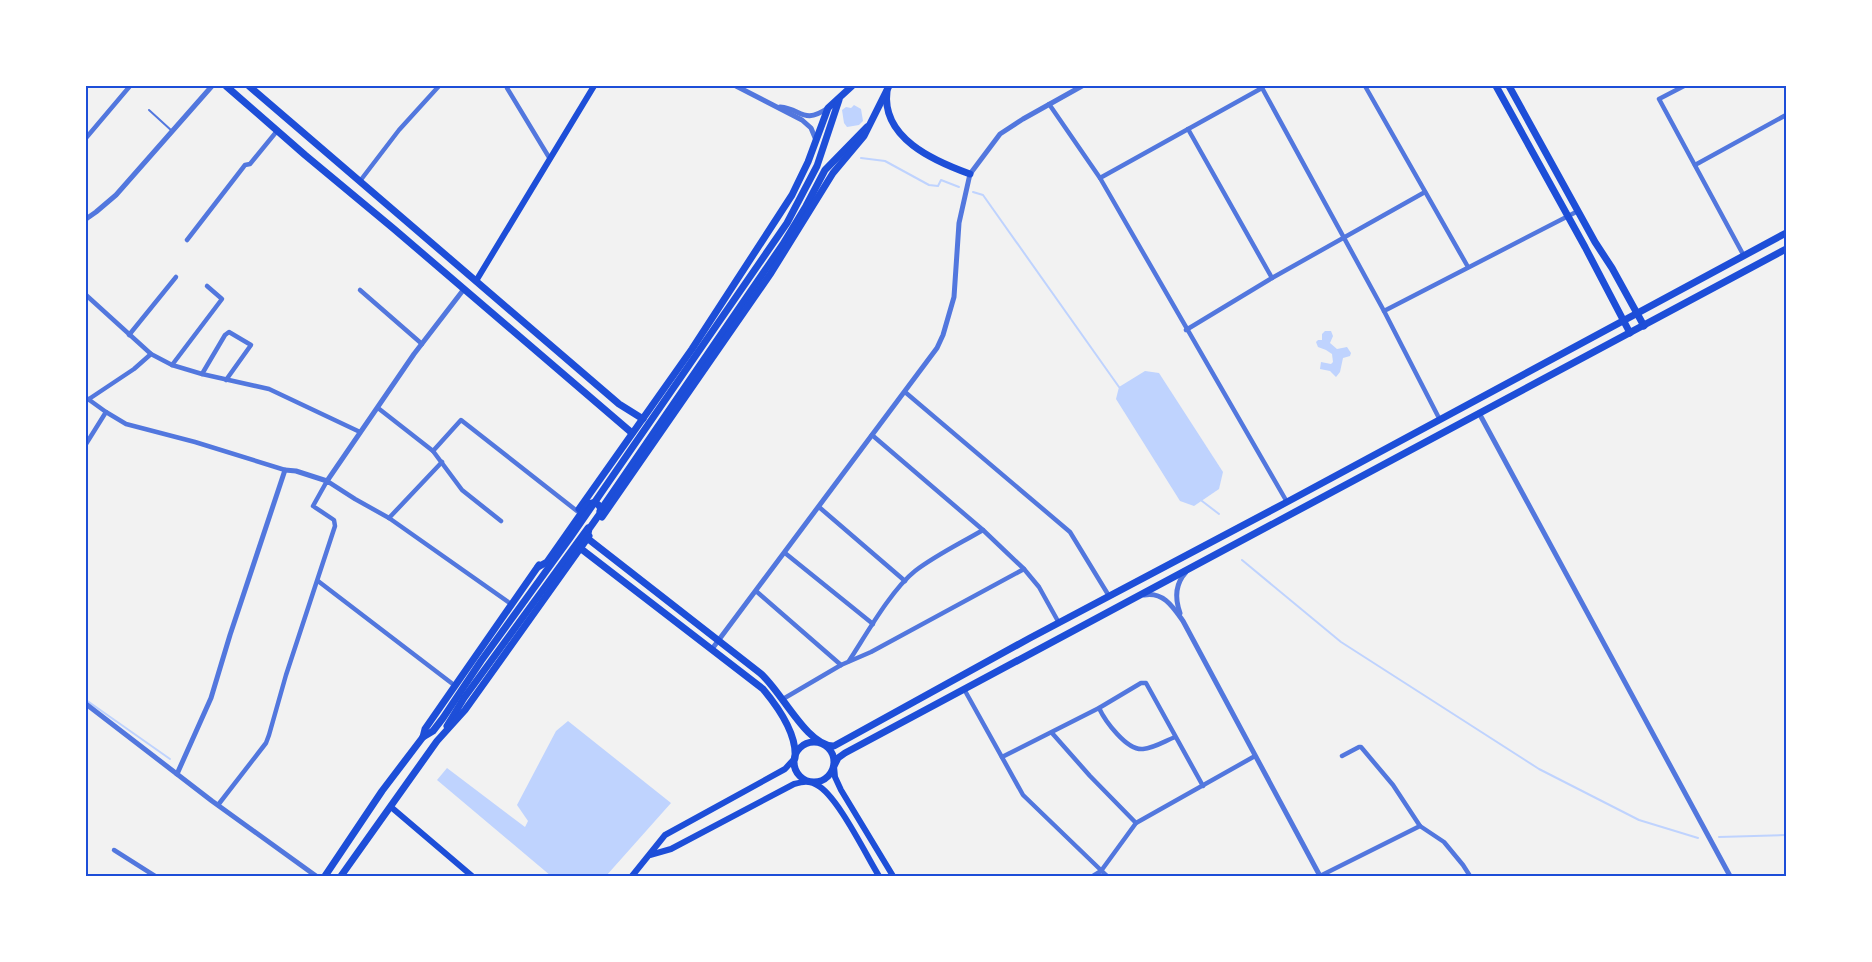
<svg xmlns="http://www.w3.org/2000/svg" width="1872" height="962" viewBox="0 0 1872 962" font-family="'Titillium Web',sans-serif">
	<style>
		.water { fill: #bfd3fe }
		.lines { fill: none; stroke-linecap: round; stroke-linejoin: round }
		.stream { stroke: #bfd3fe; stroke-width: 2 }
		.service { stroke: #5277de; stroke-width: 2 }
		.minor { stroke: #5277de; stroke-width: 4.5 }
		.tertiary { stroke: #5277de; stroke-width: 5 }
		.secondary { stroke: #1d4ed8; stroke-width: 6 }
		.primary { stroke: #1d4ed8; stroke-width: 7 }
		.neatline { fill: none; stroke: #1d4ed8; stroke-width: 2 }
	</style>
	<rect width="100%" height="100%" fill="#f2f2f2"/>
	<g class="water">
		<polygon points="854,105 861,109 863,121 859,125 847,127 844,123 842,110 846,107 851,108"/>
		<polygon points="1325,331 1331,331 1333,336 1330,343 1337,349 1347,347 1351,353 1350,356 1343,358 1340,372 1336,377 1330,371 1320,369 1321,362 1331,364 1333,362 1332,354 1326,350 1318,347 1316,342 1318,340 1322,340 1322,334"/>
		<polygon points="1145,371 1159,373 1223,472 1219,489 1194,506 1180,501 1116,399 1119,387"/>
		<polygon points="568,721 671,803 606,876 551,876 437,780 447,768 525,827 528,821 517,805 556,731"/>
	</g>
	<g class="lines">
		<g class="stream">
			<polyline points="861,158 885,161 929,185 938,186 941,180 959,187"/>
			<polyline points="973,192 983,195 1119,387"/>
			<polyline points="1202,501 1219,514"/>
			<polyline points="1242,560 1341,642 1539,769 1639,820 1698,838"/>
			<polyline points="86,700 170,759"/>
			<polyline points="1719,837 1786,835"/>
		</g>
		<polyline class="service" points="149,110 172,131"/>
		<g class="minor">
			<polyline points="508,86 507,88 550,159"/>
			<polyline points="1261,86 1384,311 1440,420"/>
			<polyline points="1365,86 1468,267"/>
			<polyline points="1684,86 1659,99 1744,256"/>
			<polyline points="1049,104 1100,178 1287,502"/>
			<polyline points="1188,129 1272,278"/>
			<polyline points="86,138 130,86"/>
			<polyline points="1695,165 1786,115"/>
			<polyline points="1100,178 1262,88"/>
			<polyline points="360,181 399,130 439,86"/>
			<polyline points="187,240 245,165 250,164 277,131"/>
			<polyline points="360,290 422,344"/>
			<polyline points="86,295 151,354 172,365 202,374 269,389 360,432"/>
			<polyline points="1384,311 1578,211"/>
			<polyline points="1186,330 1272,278 1425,192"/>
			<polyline points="129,335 176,277"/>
			<polyline points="172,365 222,299 207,286"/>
			<polyline points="202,374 225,335 229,332 251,345 226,380"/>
			<polyline points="905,392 1070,532 1109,596"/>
			<polyline points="88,399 106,412 126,424 195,442 285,470"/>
			<polyline points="86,401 134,369 151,354"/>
			<polyline points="378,408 433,451 462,490 501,521"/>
			<polyline points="872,435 983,530 1024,569 1039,587 1059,623"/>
			<polyline points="86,444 106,412"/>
			<polyline points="433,451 461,420 577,511"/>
			<polyline points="819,507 905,581"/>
			<polyline points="389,518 442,462"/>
			<polyline points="785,553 873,624"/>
			<polyline points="318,581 454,685"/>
			<polyline points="756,591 841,665"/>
			<path d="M 849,661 C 866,635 891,590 915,571 C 936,555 961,543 983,530"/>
			<polyline points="964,689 1023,795 1107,876"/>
			<polyline points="783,699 841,665 871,652 1024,569"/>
			<path d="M 1099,708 C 1105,721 1127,751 1143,749 C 1154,748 1165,741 1175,737"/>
			<polyline points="1052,733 1090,776 1136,823"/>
			<polyline points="1342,756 1359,747 1361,747 1393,785 1420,826 1444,842 1463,865 1470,876"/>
			<polyline points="1002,757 1099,708 1141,683 1146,683 1203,786"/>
			<polyline points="218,805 266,743 269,735 286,675 335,526 334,520 313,506 327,481 355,499 389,518 511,604"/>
			<polyline points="114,850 155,876"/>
			<polyline points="1093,876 1101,871 1136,823 1255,756"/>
			<polyline points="1320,876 1420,826"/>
		</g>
		<g class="tertiary">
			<polyline points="736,86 802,120 811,128 816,140"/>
			<path d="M 780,107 C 802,109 803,125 828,108"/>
			<polyline points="86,219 96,212 116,195 212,86"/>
			<polyline points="1479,413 1730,876"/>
			<path d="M 1144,595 C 1163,591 1173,607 1183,621 L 1320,876"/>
			<path d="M 1180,613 C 1175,599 1175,584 1186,572"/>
			<polyline points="712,649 937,348 943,335 954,297 959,223 970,174 1000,134 1023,119 1082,86"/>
			<polyline points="86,704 212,801 316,876"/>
			<polyline points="177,774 211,698 230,635 285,470 296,471 327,481 414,354 464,289"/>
		</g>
		<g class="secondary">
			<polyline points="476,281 594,86"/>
			<polyline points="834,766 835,777 841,790 893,876"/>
			<polyline points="391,807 472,876"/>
			<path d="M 650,855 L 671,849 L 794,784 C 802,782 810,780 817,785 C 837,795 866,855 879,876"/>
			<polyline points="632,876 665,835 785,769 795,758"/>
		</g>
		<g class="primary">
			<polyline points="226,86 305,155 394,229 632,433"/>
			<polyline points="249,86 619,404 643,419"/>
			<polyline points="1496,86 1585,247 1630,333"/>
			<polyline points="1509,86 1595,242 1612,268 1644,326"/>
			<path d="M 887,91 C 881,138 934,161 970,174"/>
			<polyline points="579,509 692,349 792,195 808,162 828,108 852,86"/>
			<polyline points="600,511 783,244 806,206 825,170 867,127"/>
			<polyline points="602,517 771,273 833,173 864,136 889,86"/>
			<path d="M 580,548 L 763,689 C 778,707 797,735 795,758"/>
			<path d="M 538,567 L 547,562 L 587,505 C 594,500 601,504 601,512 L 589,529 L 587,538 L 760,673 C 781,690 807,747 834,746 L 1030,638 L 1287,502 L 1786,233"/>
			<polyline points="447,726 464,698 588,528"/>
			<polyline points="423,737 433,731 443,718 481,661 570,538 787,223 817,166 839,100"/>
			<circle cx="814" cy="762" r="20"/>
			<polyline points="834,766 838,758 845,753 1786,249"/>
			<polyline points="325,876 382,791 423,737 425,729 539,565"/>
			<polyline points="341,876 437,741 465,710 589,536"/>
		</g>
	</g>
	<rect width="1872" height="962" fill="none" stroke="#ffffff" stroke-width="174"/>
	<rect x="87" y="87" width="1698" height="788" class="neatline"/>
</svg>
